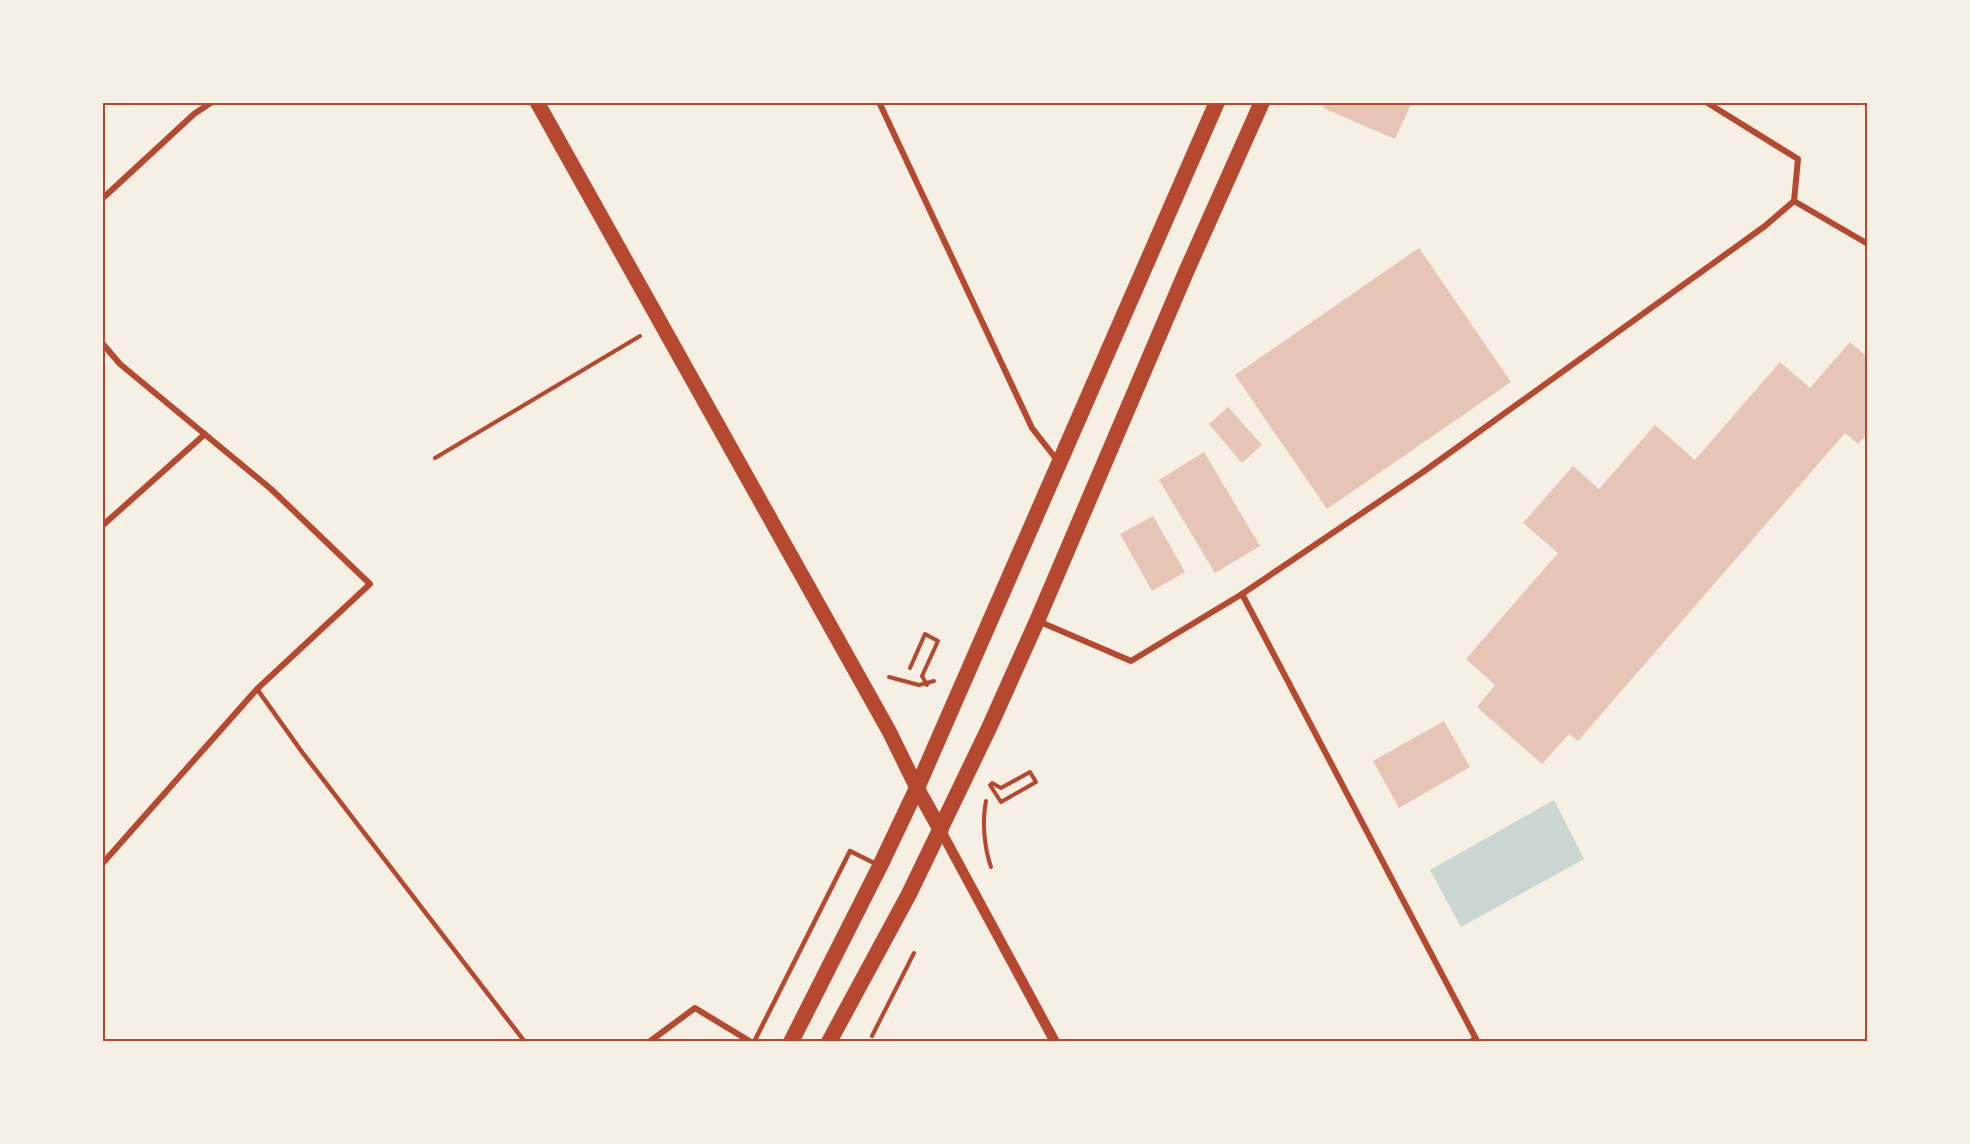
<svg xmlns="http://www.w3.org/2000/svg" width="1970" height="1144" viewBox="0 0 1970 1144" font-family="'Source Serif 4',serif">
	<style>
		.water { fill: #c9d6d2 }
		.building { fill: #e6c5b7 }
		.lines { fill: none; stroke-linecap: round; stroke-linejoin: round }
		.path { stroke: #b5482f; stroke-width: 4 }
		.service { stroke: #b5482f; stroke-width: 4.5 }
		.minor { stroke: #b5482f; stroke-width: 6 }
		.tertiary { stroke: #b5482f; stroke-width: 10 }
		.primary { stroke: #b5482f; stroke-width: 15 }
		.trunk { stroke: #b5482f; stroke-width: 16 }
		.neatline { fill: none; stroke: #b5482f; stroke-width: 2 }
	</style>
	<rect width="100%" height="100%" fill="#f6efe4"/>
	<polygon class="water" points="1554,800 1584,859 1461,927 1430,870"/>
	<g class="building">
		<polygon points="1326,102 1412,102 1395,139 1323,108"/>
		<polygon points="1419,248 1511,382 1327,509 1235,375"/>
		<polygon points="1850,342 1866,356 1868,354 1868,433 1858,444 1845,433 1578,741 1569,734 1542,764 1477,707 1495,685 1466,659 1558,553 1523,523 1573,466 1599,489 1655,425 1695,460 1780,362 1810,388"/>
		<polygon points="1228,407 1262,445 1242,463 1209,424"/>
		<polygon points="1204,452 1260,546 1215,573 1159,480"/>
		<polygon points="1153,516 1185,572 1152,591 1120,534"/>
		<polygon points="1444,721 1470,767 1399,808 1373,761"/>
	</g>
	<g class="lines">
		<g class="path">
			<polyline points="435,458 640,336"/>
			<polyline points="910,668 925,634 938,641 922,676 927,685"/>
			<polyline points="889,677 919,685 934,681"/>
			<polyline points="990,785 1001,802 1036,782 1030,772 1001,788 992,783"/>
			<path d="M 986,801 C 982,821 984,847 991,867"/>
			<polyline points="872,1036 914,953"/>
		</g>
		<g class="service">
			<polyline points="257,689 302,752 525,1042"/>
			<polyline points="754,1042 850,851 876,864"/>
		</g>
		<g class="minor">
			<polyline points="879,102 1032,428 1057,460"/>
			<polyline points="102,199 194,114 212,102"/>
			<polyline points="1794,201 1868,244"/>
			<polyline points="102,343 120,364 271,489 370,584 257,689 102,864"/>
			<polyline points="102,526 205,434"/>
			<polyline points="1242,594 1476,1039 1470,1042"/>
			<polyline points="1038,621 1131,661 1242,594 1423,472 1765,226 1794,201 1798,159 1706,102"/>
			<polyline points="649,1042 695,1008 751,1042"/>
		</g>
		<polyline class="tertiary" points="941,831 1055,1042"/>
		<polyline class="primary" points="537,102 889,731 917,788 941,831"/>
		<g class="trunk">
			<polyline points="791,1042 880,866 917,788 1217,102"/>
			<polyline points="829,1042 909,894 989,728 1037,621 1186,272 1262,102"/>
		</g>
	</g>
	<rect width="1970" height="1144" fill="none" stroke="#f6efe4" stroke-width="207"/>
	<rect x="104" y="104" width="1762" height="936" class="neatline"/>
</svg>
